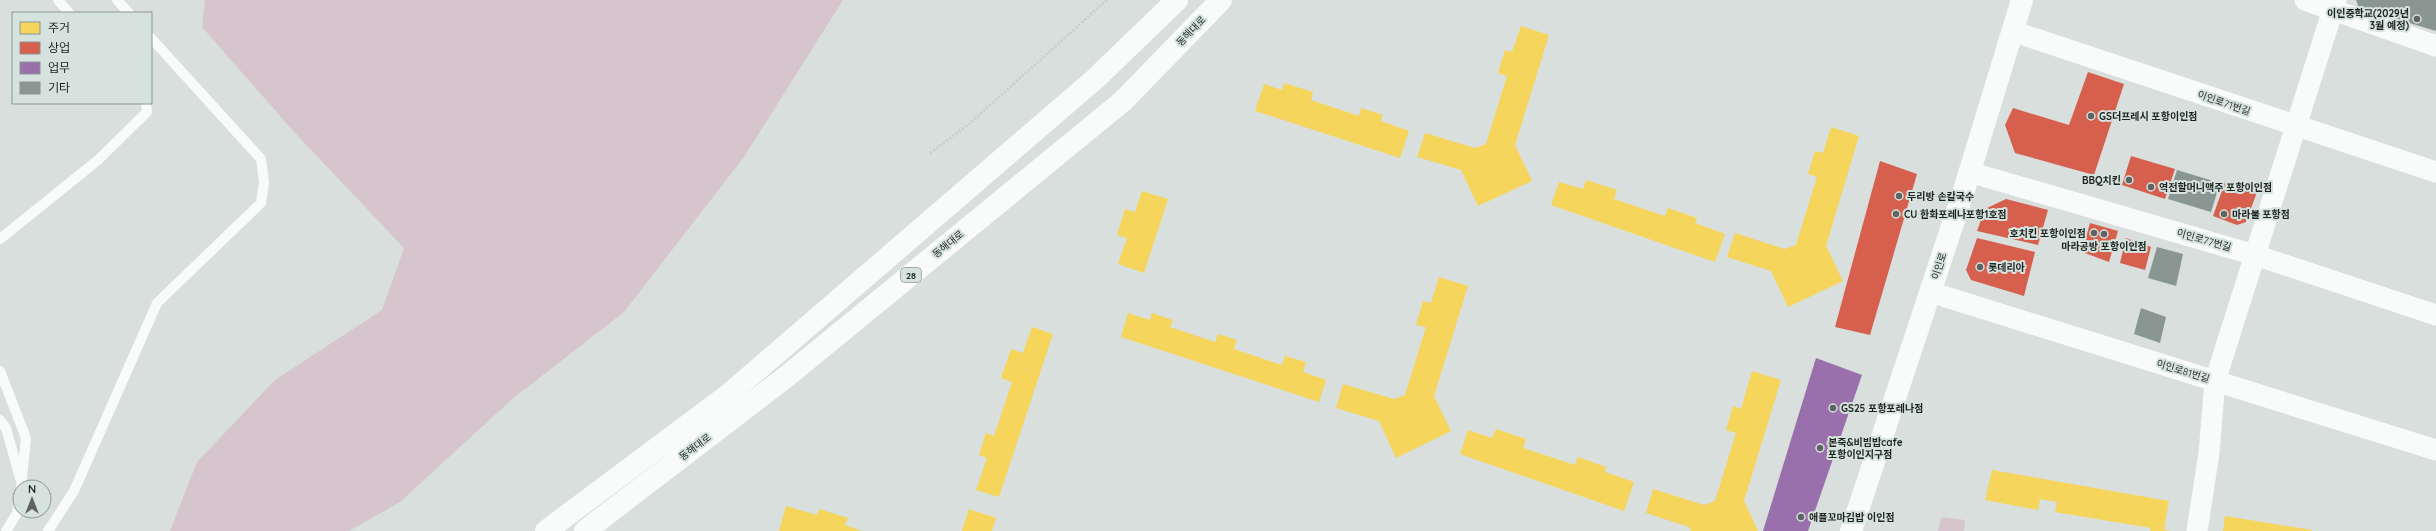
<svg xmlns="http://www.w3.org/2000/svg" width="2436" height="531" viewBox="0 0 2436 531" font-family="Quicksand,'Noto Sans KR',sans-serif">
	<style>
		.green { fill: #d6c5cd }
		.homes { fill: #f6d55c }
		.shops { fill: #d6604d }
		.offices { fill: #9970ab }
		.building { fill: #899691 }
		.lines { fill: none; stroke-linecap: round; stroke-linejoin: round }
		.path { stroke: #cacbcb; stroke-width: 2.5; stroke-dasharray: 2 2; stroke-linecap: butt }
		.lane { stroke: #f9fafa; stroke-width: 10 }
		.street { stroke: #f9fafa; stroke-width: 21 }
		.secondary { stroke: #f9fafa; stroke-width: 22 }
		.primary { stroke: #f9fafa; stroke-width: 22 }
		.poi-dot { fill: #5f6462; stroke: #d6e2dd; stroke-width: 1.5 }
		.labels { text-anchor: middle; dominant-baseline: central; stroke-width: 4; stroke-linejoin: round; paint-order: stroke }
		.shield { fill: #d6e2dd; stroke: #545c59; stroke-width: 1 }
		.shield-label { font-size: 9px; font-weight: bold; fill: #1d2220 }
		.poi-label { font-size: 10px; font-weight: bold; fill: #1d2220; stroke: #d6e2dd; text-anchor: start }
		.street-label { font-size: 10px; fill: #1d2220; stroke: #d6e2dd }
	</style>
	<rect width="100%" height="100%" fill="#d9dfdc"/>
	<g class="green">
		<polygon points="205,0 843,0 744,157 624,312 511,400 400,502 349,531 170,531 197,462 275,380 382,310 404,248 295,133 202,27"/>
		<polygon points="1941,517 1965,520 1964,531 1938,531"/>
	</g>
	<g class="homes">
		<polygon points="1521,26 1549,35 1515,145 1532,181 1478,206 1461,170 1417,157 1425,133 1475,148 1486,144 1507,76 1498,73 1505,50 1512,52"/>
		<polygon points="1284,83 1313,92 1311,100 1359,116 1361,108 1383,115 1381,121 1409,131 1400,158 1255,111 1264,84 1282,90"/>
		<polygon points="1831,127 1859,136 1826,246 1843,281 1788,307 1771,271 1727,257 1735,233 1785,249 1796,245 1817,177 1808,174 1815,151 1823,153"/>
		<polygon points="1586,180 1617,190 1614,199 1665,216 1668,208 1697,218 1695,223 1725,234 1715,262 1551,205 1559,182 1583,189"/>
		<polygon points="1142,191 1168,199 1144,273 1118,264 1127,238 1117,235 1125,209 1135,212"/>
		<polygon points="1439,277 1468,286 1434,396 1451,431 1396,458 1379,421 1336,408 1343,384 1394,399 1405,395 1426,327 1416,325 1423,301 1431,303"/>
		<polygon points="1128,313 1150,320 1152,313 1173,320 1170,327 1215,342 1218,334 1237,340 1234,349 1282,365 1285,356 1306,362 1303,372 1326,380 1319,402 1121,337"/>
		<polygon points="1032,327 1053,334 999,497 976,490 987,458 979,455 986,433 994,436 1012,382 1001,378 1011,349 1023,353"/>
		<polygon points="1752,371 1781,380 1744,501 1758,531 1691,531 1689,527 1646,513 1653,489 1704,505 1715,501 1736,433 1726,430 1733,406 1741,409"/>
		<polygon points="1496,429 1526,439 1523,448 1575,465 1578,457 1606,467 1605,472 1634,482 1624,511 1460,454 1468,430 1492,438"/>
		<polygon points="1992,470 2169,501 2164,529 2170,531 2150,531 2151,528 2055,512 2057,502 2040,499 2038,510 1985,500"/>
		<polygon points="786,506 817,515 819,509 848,518 845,525 862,531 779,531"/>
		<polygon points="969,509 996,518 992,531 962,531"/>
		<polygon points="2225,516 2312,530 2312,531 2223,531"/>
	</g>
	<g class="shops">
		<polygon points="2088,72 2124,84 2094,175 2015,153 2005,125 2013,108 2069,125"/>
		<polygon points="2131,156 2175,169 2165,199 2122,185"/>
		<polygon points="1880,161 1917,174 1870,335 1835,327"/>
		<polygon points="2225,182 2257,192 2246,222 2237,225 2213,216"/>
		<polygon points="2006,199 2048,210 2038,245 1977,231 1985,209"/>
		<polygon points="2090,223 2118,231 2109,262 2082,252"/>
		<polygon points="1977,238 2035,252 2024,296 1971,280 1966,270"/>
		<polygon points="2126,238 2151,247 2145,270 2120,263"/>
	</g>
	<polygon class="offices" points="1816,358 1862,375 1808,531 1763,531"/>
	<g class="building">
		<polygon points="2356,0 2436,0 2436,31 2359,8"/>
		<polygon points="2177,170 2220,183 2211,212 2168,199"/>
		<polygon points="2157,247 2183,254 2176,286 2148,278"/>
		<polygon points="2141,308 2166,317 2160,343 2134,334"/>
	</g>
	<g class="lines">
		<polyline class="path" points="930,153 969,124 1107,0"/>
		<g class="lane">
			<polyline points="58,0 69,13"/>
			<polyline points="117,0 129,13"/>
			<polyline points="0,239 98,160 147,112 146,103"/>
			<polyline points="0,371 26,438 21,487"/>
			<polyline points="0,420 6,428 20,478"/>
			<polyline points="6,531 17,513 20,493"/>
			<polyline points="48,531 74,491 157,303 261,203 264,182 261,159 151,38"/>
		</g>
		<g class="street">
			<polyline points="2305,0 2436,46"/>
			<polyline points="2012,31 2436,172"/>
			<polyline points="1969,172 2255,255 2436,315"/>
			<polyline points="1930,292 2436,450"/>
			<polyline points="2197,531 2209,453 2215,381 2336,0"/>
		</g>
		<polyline class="secondary" points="1851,531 1965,187 2022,0"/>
		<g class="primary">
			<polyline points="546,531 728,395 1095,79 1177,0"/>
			<polyline points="585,531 786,377 1123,101 1221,0"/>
		</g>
	</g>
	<g class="poi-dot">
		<circle cx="2417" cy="19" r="4"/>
		<circle cx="2091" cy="116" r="4"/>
		<circle cx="2129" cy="180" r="4"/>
		<circle cx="2151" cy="187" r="4"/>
		<circle cx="1899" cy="196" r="4"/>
		<circle cx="1896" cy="214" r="4"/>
		<circle cx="2224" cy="214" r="4"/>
		<circle cx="2094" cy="233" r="4"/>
		<circle cx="2104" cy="234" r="4"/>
		<circle cx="1980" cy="267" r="4"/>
		<circle cx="1833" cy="408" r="4"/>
		<circle cx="1820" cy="448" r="4"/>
		<circle cx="1801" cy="517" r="4"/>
	</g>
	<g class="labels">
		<rect class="shield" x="901" y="268" width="20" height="14" rx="3"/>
		<g class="shield-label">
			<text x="911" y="275">28</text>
		</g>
		<g class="poi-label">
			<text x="2409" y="13" text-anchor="end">이인중학교(2029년<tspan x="2409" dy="12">3월 예정)</tspan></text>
			<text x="2099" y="116">GS더프레시 포항이인점</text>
			<text x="2121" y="180" text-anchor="end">BBQ치킨</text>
			<text x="2159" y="187">역전할머니맥주 포항이인점</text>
			<text x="1907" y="196">두리방 손칼국수</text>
			<text x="1904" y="214">CU 한화포레나포항1호점</text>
			<text x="2232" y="214">마라불 포항점</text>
			<text x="2086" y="233" text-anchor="end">호치킨 포항이인점</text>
			<text x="2104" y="246" text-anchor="middle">마라공방 포항이인점</text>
			<text x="1988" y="267">롯데리아</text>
			<text x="1841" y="408">GS25 포항포레나점</text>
			<text x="1828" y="442">본죽&amp;비빔밥cafe<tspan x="1828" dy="12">포항이인지구점</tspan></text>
			<text x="1809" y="517">애플꼬마김밥 이인점</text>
		</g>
		<g class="street-label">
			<text transform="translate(1191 31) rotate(-46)">동해대로</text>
			<text transform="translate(2224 103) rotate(19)">이인로71번길</text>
			<text transform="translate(2204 240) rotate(16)">이인로77번길</text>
			<text transform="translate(948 244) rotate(-39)">동해대로</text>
			<text transform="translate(1939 266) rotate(-72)">이인로</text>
			<text transform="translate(2183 371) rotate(17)">이인로81번길</text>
			<text transform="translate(695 447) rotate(-37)">동해대로</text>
		</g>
	</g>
	<rect x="12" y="12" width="140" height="92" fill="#d6e2dd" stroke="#8c9591"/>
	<rect x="20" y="22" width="20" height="12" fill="#f6d55c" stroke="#8c9591"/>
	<text x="48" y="32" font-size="12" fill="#1d2220">주거</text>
	<rect x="20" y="42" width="20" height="12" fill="#d6604d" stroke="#8c9591"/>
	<text x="48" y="52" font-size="12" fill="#1d2220">상업</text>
	<rect x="20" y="62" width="20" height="12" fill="#9970ab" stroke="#8c9591"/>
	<text x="48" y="72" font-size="12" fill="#1d2220">업무</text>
	<rect x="20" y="82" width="20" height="12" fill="#899691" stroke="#8c9591"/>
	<text x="48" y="92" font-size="12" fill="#1d2220">기타</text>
	<g transform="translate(32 499)"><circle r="19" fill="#d6e2dd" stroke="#8c9591"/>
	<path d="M0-3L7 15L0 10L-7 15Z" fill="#5f6462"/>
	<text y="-6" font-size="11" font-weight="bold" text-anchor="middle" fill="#1d2220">N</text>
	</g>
</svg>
